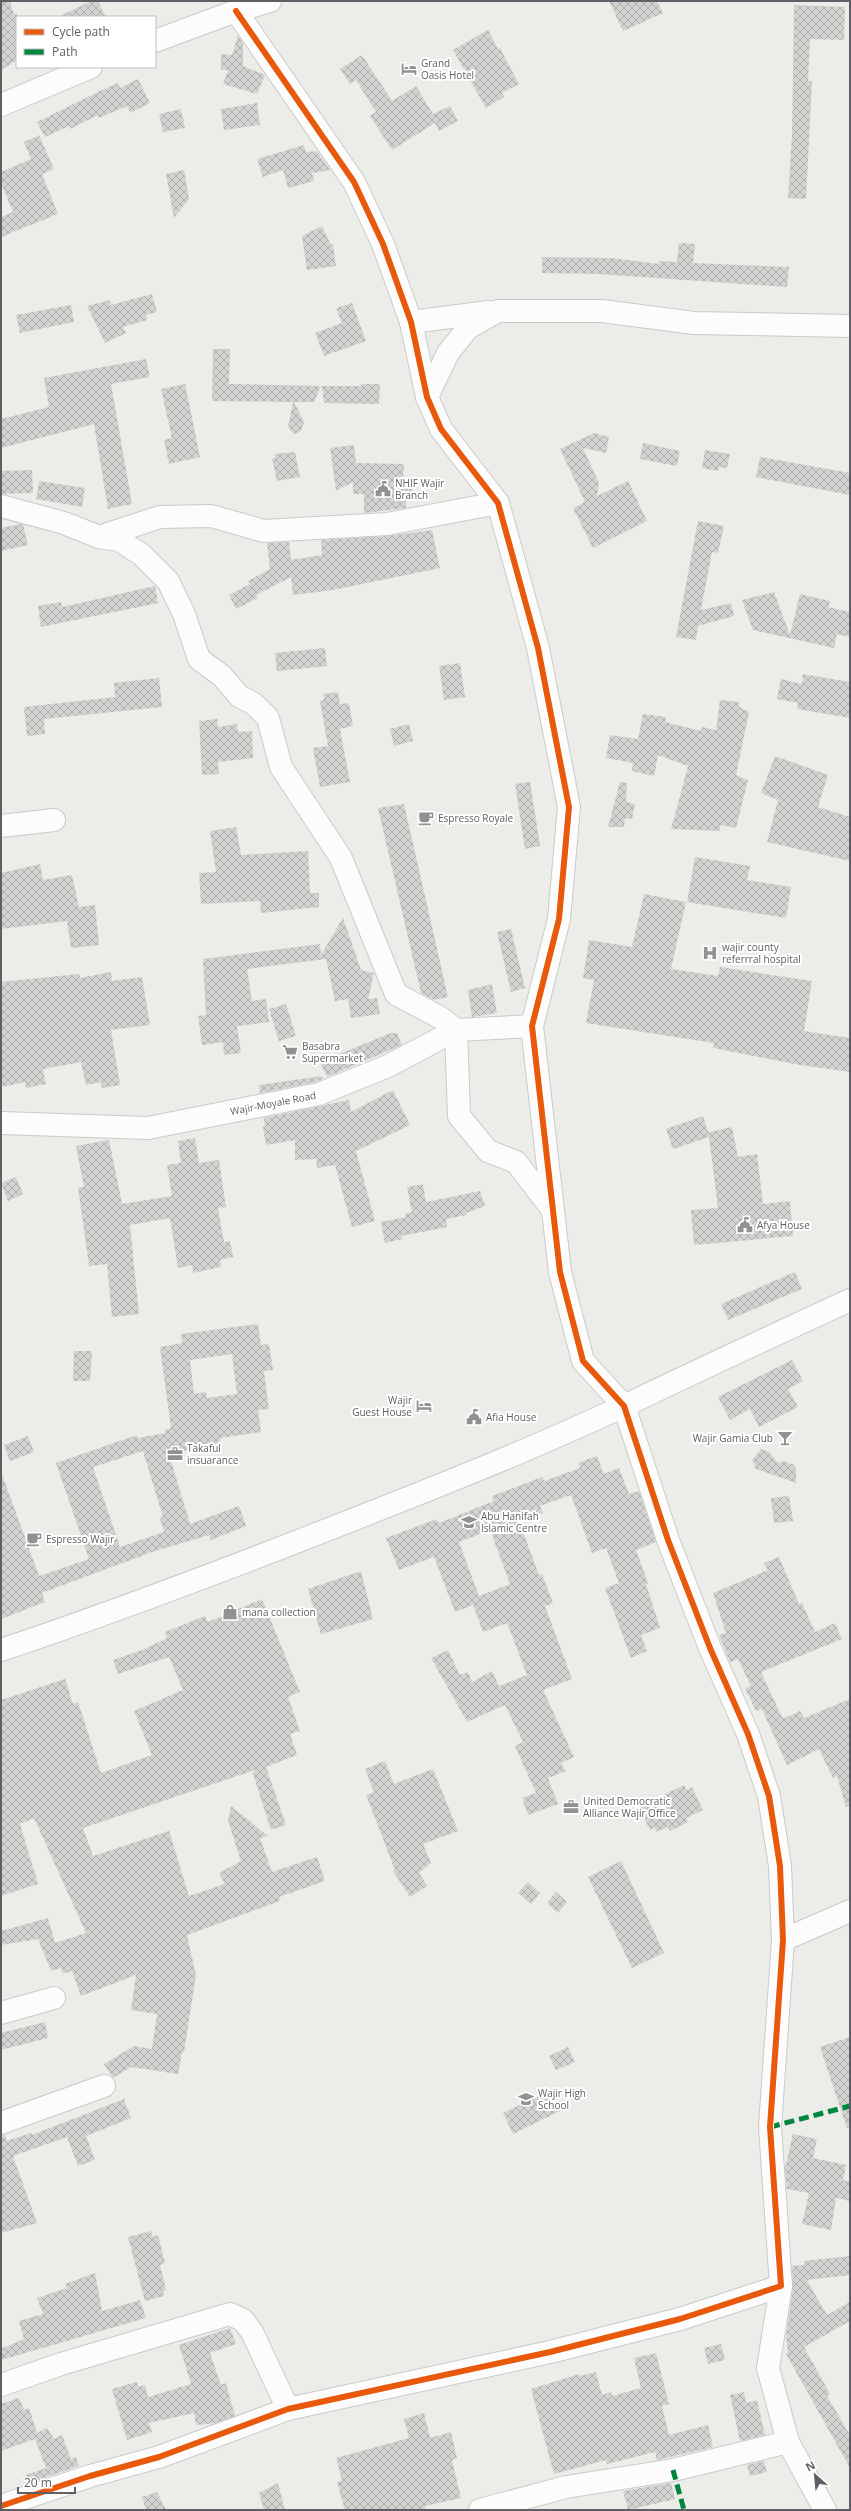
<svg xmlns="http://www.w3.org/2000/svg" width="851" height="2511" viewBox="0 0 851 2511" font-family="'Open Sans',sans-serif">
	<style>
		.building { fill: url(#building-cross-hatch); fill-rule: evenodd }
		.lines { fill: none; stroke-linecap: round; stroke-linejoin: round }
		.minor-casing { stroke: #c9caca; stroke-width: 24 }
		.minor { stroke: #fcfcfc; stroke-width: 22 }
		.quiet { stroke: #00873e; stroke-width: 5; stroke-dasharray: 10 5; stroke-linecap: butt }
		.cycleway-casing { stroke: #fff; stroke-width: 8 }
		.cycleway { stroke: #e8590c; stroke-width: 6 }
		.labels { text-anchor: middle; dominant-baseline: central; stroke-width: 4; stroke-linejoin: round; paint-order: stroke }
		.poi-label { font-size: 10px; fill: #5e6065; stroke: #fff; text-anchor: start }
		.street-label { font-size: 10px; fill: #5e6065; stroke: #fff }
	</style>
	<defs>
		<pattern id="building-cross-hatch" width="8" height="8" patternUnits="userSpaceOnUse"><rect width="8" height="8" fill="#d3d3d1"/><path d="M0 0l8 8M0 8l8-8" fill="none" stroke="#aeafad"/></pattern>
	</defs>
	<rect width="100%" height="100%" fill="#ecece8"/>
	<g class="building">
		<polygon points="1,1 10,1 14,15 17,13 17,60 1,70"/>
		<polygon points="91,1 98,1 106,17 58,17"/>
		<polygon points="609,1 657,1 663,13 623,31"/>
		<polygon points="794,5 845,7 844,40 810,39 808,81 812,81 806,199 788,198 792,136"/>
		<polygon points="488,30 498,49 500,48 519,84 502,93 504,97 486,108 453,50"/>
		<polygon points="238,36 243,43 243,66 265,75 257,94 223,84 228,70 221,70 221,54 232,55"/>
		<polygon points="362,55 392,101 416,86 433,114 450,106 458,121 439,131 435,123 392,150 370,116 376,112 356,80 350,84 340,69"/>
		<polygon points="138,79 150,103 130,113 127,106 99,118 98,115 70,129 69,126 45,137 37,122 100,91 118,83 120,88"/>
		<polygon points="257,103 260,125 224,130 221,109"/>
		<polygon points="181,109 185,128 163,132 159,114"/>
		<polygon points="39,135 54,169 42,174 58,214 1,237 1,217 13,212 1,183 1,172 31,159 24,142"/>
		<polygon points="304,145 306,152 317,151 330,170 312,173 314,181 288,188 283,170 263,177 257,159"/>
		<polygon points="184,170 189,199 174,218 166,174"/>
		<polygon points="322,226 331,245 333,244 336,266 307,270 302,236"/>
		<polygon points="679,243 695,244 693,263 789,267 787,287 599,274 542,273 542,257 611,258 659,264 659,261 677,262"/>
		<polygon points="152,294 157,312 146,315 147,320 123,327 126,333 105,343 87,306 110,300 111,305"/>
		<polygon points="352,303 366,341 324,356 315,333 342,323 336,308"/>
		<polygon points="71,305 74,322 20,333 16,315"/>
		<polygon points="213,349 230,349 229,384 321,386 314,402 294,402 304,422 301,431 294,434 288,427 293,402 212,401"/>
		<polygon points="146,359 150,377 111,384 132,504 108,509 94,424 1,448 1,419 49,407 44,378"/>
		<polygon points="185,384 200,457 169,464 164,440 172,438 161,389"/>
		<polygon points="361,384 380,384 379,404 324,403 322,386 361,386"/>
		<polygon points="594,433 609,437 606,453 583,448 599,483 597,496 628,481 647,521 593,548 573,508 585,502 560,449"/>
		<polygon points="643,443 680,451 677,466 640,459"/>
		<polygon points="354,445 356,463 404,464 403,480 413,480 413,499 406,498 406,508 364,513 364,494 353,494 353,482 336,491 330,448"/>
		<polygon points="705,450 730,454 727,468 719,467 718,471 702,468"/>
		<polygon points="295,452 300,477 277,481 272,459 275,458 274,454"/>
		<polygon points="760,457 850,473 850,495 756,477"/>
		<polygon points="32,470 33,493 1,494 1,471"/>
		<polygon points="39,481 85,488 82,507 36,499"/>
		<polygon points="698,521 724,526 718,553 712,552 701,610 731,603 734,616 698,626 696,640 676,637"/>
		<polygon points="21,524 23,525 28,545 1,551 1,528"/>
		<polygon points="432,530 440,568 333,590 293,595 291,577 256,595 258,598 236,609 229,595 250,584 248,581 270,569 267,543 289,542 291,560 322,555 321,540 388,536"/>
		<polygon points="155,586 158,603 41,627 38,606 61,602 62,607"/>
		<polygon points="774,592 790,635 800,594 830,601 828,607 850,612 850,637 837,634 834,648 753,630 742,600"/>
		<polygon points="325,648 327,666 277,671 275,653"/>
		<polygon points="460,663 465,697 444,700 439,666"/>
		<polygon points="803,674 850,682 850,718 797,709 798,703 777,699 781,679 802,684"/>
		<polygon points="159,678 162,707 44,719 45,734 27,736 24,707 115,697 114,683"/>
		<polygon points="338,692 340,704 349,703 353,726 340,729 350,782 320,787 313,748 328,746 320,701 324,700 323,694"/>
		<polygon points="720,700 739,702 739,707 749,712 736,775 748,780 736,828 720,825 720,831 671,829 688,766 658,755 654,776 632,771 633,763 606,758 610,735 638,739 643,714 666,717 665,722 701,731 702,727 716,730"/>
		<polygon points="217,719 218,727 237,724 238,732 252,731 253,758 218,762 219,774 202,775 199,721"/>
		<polygon points="409,724 413,741 394,746 390,729"/>
		<polygon points="775,756 828,775 818,807 850,817 850,861 767,842 778,800 761,793"/>
		<polygon points="530,782 540,846 525,849 515,784"/>
		<polygon points="620,782 627,783 626,802 635,804 632,819 625,818 624,827 608,827"/>
		<polygon points="404,804 448,997 434,1000 421,993 378,808"/>
		<polygon points="236,827 241,855 308,851 310,893 319,893 319,907 261,913 260,901 201,904 199,873 216,872 210,831"/>
		<polygon points="695,857 750,866 747,880 791,887 786,918 687,902"/>
		<polygon points="40,864 43,880 72,875 79,907 95,905 99,945 71,948 67,921 1,929 1,873"/>
		<polygon points="644,894 686,902 671,969 718,976 720,967 812,981 804,1031 850,1038 850,1072 800,1065 713,1048 714,1043 586,1023 594,980 583,978 589,940 632,947"/>
		<polygon points="343,918 361,970 374,973 368,999 377,998 380,1014 351,1018 348,999 335,1001 326,959 247,969 252,1001 266,999 269,1022 237,1026 241,1053 224,1055 223,1042 202,1045 198,1016 206,1015 203,959 320,944 321,955"/>
		<polygon points="511,929 525,988 511,992 497,932"/>
		<polygon points="111,972 112,981 142,977 150,1025 111,1030 120,1085 102,1088 101,1082 86,1085 81,1062 43,1069 46,1084 26,1088 25,1082 3,1087 1,1076 1,982 79,974 80,978"/>
		<polygon points="492,984 497,1013 472,1017 468,990"/>
		<polygon points="286,1004 296,1036 279,1041 269,1009"/>
		<polygon points="391,1033 397,1033 402,1045 327,1077 320,1062"/>
		<polygon points="322,1076 323,1079 315,1082 260,1093 259,1085"/>
		<polygon points="393,1090 410,1125 356,1151 375,1221 352,1227 335,1165 317,1168 316,1159 295,1160 295,1140 266,1145 263,1127 265,1126 264,1118 349,1100 351,1112"/>
		<polygon points="703,1116 709,1134 709,1132 732,1127 738,1157 757,1154 763,1204 790,1201 793,1236 694,1245 691,1210 718,1208 709,1137 673,1149 666,1129"/>
		<polygon points="195,1138 199,1163 219,1160 226,1207 218,1208 224,1242 230,1241 233,1257 220,1260 221,1267 193,1273 192,1265 178,1268 170,1218 130,1225 139,1314 112,1317 107,1264 89,1266 78,1187 84,1187 76,1146 109,1140 122,1204 172,1196 167,1165 181,1163 178,1141"/>
		<polygon points="16,1177 23,1194 8,1201 1,1183"/>
		<polygon points="423,1184 426,1202 480,1191 485,1206 466,1213 466,1215 446,1219 447,1227 401,1236 402,1239 385,1243 381,1222 406,1217 405,1214 412,1212 407,1187"/>
		<polygon points="795,1272 802,1289 728,1320 721,1304"/>
		<path d="M 258,1324 L 261,1345 L 269,1344 L 273,1370 L 264,1371 L 269,1409 L 258,1410 L 261,1432 L 220,1438 L 221,1444 L 169,1454 L 190,1524 L 239,1506 L 246,1526 L 211,1540 L 209,1535 L 152,1552 L 42,1593 L 45,1602 L 1,1619 L 1,1477 L 3,1477 L 39,1576 L 89,1559 L 56,1463 L 137,1435 L 138,1438 L 165,1433 L 165,1430 L 171,1428 L 160,1347 L 182,1343 L 181,1334 ZM 232,1354 L 237,1394 L 207,1398 L 206,1392 L 194,1394 L 190,1360 ZM 143,1451 L 163,1517 L 160,1518 L 164,1532 L 120,1547 L 93,1467 Z"/>
		<polygon points="74,1351 92,1351 90,1381 73,1381"/>
		<polygon points="792,1360 803,1381 788,1389 798,1407 759,1427 750,1409 730,1420 718,1397"/>
		<polygon points="28,1436 34,1452 10,1461 4,1445"/>
		<polygon points="761,1449 769,1452 778,1463 784,1461 794,1465 796,1469 796,1483 756,1469 752,1460"/>
		<path d="M 597,1456 L 604,1474 L 619,1468 L 629,1494 L 639,1491 L 656,1542 L 636,1550 L 648,1583 L 646,1584 L 660,1628 L 641,1635 L 647,1651 L 631,1658 L 605,1588 L 619,1583 L 606,1548 L 592,1553 L 571,1495 L 540,1506 L 543,1513 L 519,1521 L 539,1575 L 542,1574 L 553,1603 L 545,1606 L 572,1679 L 543,1690 L 574,1757 L 561,1763 L 566,1771 L 548,1778 L 558,1804 L 528,1815 L 522,1798 L 536,1793 L 515,1746 L 523,1742 L 505,1705 L 467,1722 L 431,1658 L 448,1650 L 460,1675 L 468,1672 L 472,1682 L 492,1671 L 499,1686 L 527,1675 L 507,1623 L 483,1632 L 473,1605 L 455,1612 L 434,1557 L 399,1570 L 386,1538 L 437,1519 L 439,1523 L 494,1501 L 492,1496 L 542,1477 L 544,1481 L 580,1468 L 578,1463 ZM 490,1530 L 510,1584 L 479,1596 L 459,1542 Z"/>
		<polygon points="789,1496 793,1521 774,1523 771,1498"/>
		<polygon points="779,1557 799,1604 802,1603 815,1632 835,1623 842,1639 761,1672 782,1717 785,1718 800,1711 804,1718 850,1699 850,1806 846,1807 837,1776 833,1778 819,1749 787,1765 762,1709 756,1711 745,1688 751,1686 738,1659 730,1662 719,1635 726,1633 713,1593 768,1570 764,1563"/>
		<polygon points="361,1571 373,1619 321,1634 308,1589"/>
		<polygon points="262,1599 300,1692 288,1697 300,1731 290,1734 297,1755 266,1767 286,1825 271,1830 253,1774 255,1770 83,1828 93,1856 169,1831 189,1896 225,1884 219,1873 241,1861 228,1821 231,1806 268,1836 260,1838 272,1872 317,1857 325,1881 279,1897 280,1901 187,1935 196,1975 184,2052 182,2052 178,2074 131,2067 113,2078 104,2064 134,2046 152,2049 157,2014 131,2010 136,1975 81,1996 72,1971 63,1974 61,1968 51,1971 38,1939 1,1945 1,1931 48,1918 55,1943 86,1933 34,1818 20,1824 38,1884 1,1896 1,1700 65,1679 73,1704 78,1702 101,1773 152,1755 134,1711 183,1690 169,1657 118,1674 113,1660 142,1650 167,1638 165,1632 205,1616 208,1622"/>
		<polygon points="385,1761 394,1784 433,1769 458,1831 423,1844 431,1863 419,1873 427,1886 410,1897 393,1871 395,1870 366,1795 374,1792 365,1769"/>
		<polygon points="684,1785 686,1790 692,1787 703,1810 686,1818 688,1822 670,1831 668,1827 657,1832 654,1827 650,1830 639,1807"/>
		<polygon points="621,1861 664,1953 632,1968 588,1877"/>
		<polygon points="528,1882 540,1893 531,1904 518,1893"/>
		<polygon points="556,1892 567,1902 558,1913 547,1903"/>
		<polygon points="45,2022 48,2038 1,2050 1,2033"/>
		<polygon points="850,2037 850,2127 847,2128 820,2047"/>
		<polygon points="568,2047 575,2062 556,2070 549,2056"/>
		<polygon points="550,2090 560,2111 513,2134 503,2113"/>
		<polygon points="124,2099 131,2118 86,2136 95,2160 78,2166 67,2137 13,2156 37,2223 1,2233 1,2135 5,2135 7,2141 31,2133 32,2135"/>
		<polygon points="793,2134 817,2139 813,2158 846,2165 843,2180 850,2182 850,2201 836,2198 831,2230 802,2224 809,2193 787,2189 785,2168"/>
		<polygon points="151,2231 153,2237 158,2235 165,2263 160,2265 166,2290 163,2291 164,2296 145,2301 128,2237"/>
		<polygon points="850,2256 850,2275 807,2280 827,2315 850,2302 850,2321 804,2347 830,2394 827,2396 850,2435 850,2468 786,2354 788,2352 786,2336 793,2288 792,2266 804,2265 804,2261"/>
		<polygon points="95,2273 102,2311 140,2300 146,2318 1,2360 1,2349 24,2339 19,2321 43,2314 37,2298 67,2288 65,2284"/>
		<polygon points="230,2328 236,2344 210,2353 221,2385 226,2383 235,2416 216,2423 196,2425 194,2413 149,2423 152,2432 127,2440 112,2389 137,2382 138,2387 145,2385 148,2397 191,2384 179,2345"/>
		<polygon points="721,2344 725,2360 708,2364 704,2348"/>
		<polygon points="656,2353 669,2404 662,2406 669,2435 708,2425 713,2447 657,2460 655,2452 607,2464 606,2460 554,2474 531,2389 579,2374 580,2376 596,2372 602,2395 611,2392 612,2396 641,2388 634,2358"/>
		<polygon points="744,2392 746,2403 757,2400 765,2435 740,2441 730,2395"/>
		<polygon points="19,2398 24,2410 29,2408 37,2433 47,2428 54,2439 62,2435 71,2459 76,2457 79,2466 29,2483 26,2475 46,2468 35,2439 1,2451 1,2404"/>
		<polygon points="424,2413 430,2438 451,2432 457,2458 452,2460 461,2498 425,2506 426,2510 345,2510 337,2482 342,2481 336,2458 409,2438 404,2419"/>
		<polygon points="764,2461 767,2472 750,2476 747,2465"/>
		<polygon points="278,2483 285,2510 264,2510 259,2493"/>
		<polygon points="671,2483 675,2499 628,2510 623,2491"/>
		<polygon points="157,2492 166,2510 146,2510 142,2497"/>
	</g>
	<g class="lines">
		<defs>
			<g id="minor">
				<polyline points="155,41 236,11 270,1"/>
				<polyline points="1,105 91,67"/>
				<polyline points="411,322 489,312"/>
				<polyline points="427,397 448,353 468,328 498,311 602,311 694,323 850,326"/>
				<polyline points="1,506 64,523 99,537 119,540 142,555 168,581 184,614 199,659 222,676 239,696 254,704 268,718 281,767 341,858 396,994 441,1018 456,1030 459,1116 488,1151 516,1162 552,1209"/>
				<polyline points="99,537 160,517 211,516 264,531 387,524 498,503"/>
				<polyline points="1,826 54,820"/>
				<polyline points="1,1123 148,1128 319,1094 388,1066 456,1030 532,1026"/>
				<path d="M 1,1650 C 100,1617 198,1580 296,1542 C 406,1499 517,1456 624,1406 C 699,1370 774,1335 850,1300"/>
				<polyline points="783,1940 850,1911"/>
				<polyline points="1,2013 54,1998"/>
				<polyline points="1,2123 104,2086"/>
				<polyline points="781,2286 768,2368 788,2442 825,2510"/>
				<polyline points="1,2385 61,2364 230,2314 243,2320 252,2332 288,2409"/>
				<polyline points="1,2506 90,2476 159,2457 288,2409 550,2352 680,2319 781,2286 770,2127 783,1940 780,1866 769,1796 748,1734 710,1648 668,1540 624,1406 583,1361 560,1272 532,1026 559,919 569,807 538,648 498,503 441,429 427,397 411,322 383,244 354,182 236,11"/>
				<polyline points="480,2510 566,2487 673,2470 788,2442"/>
			</g>
		</defs>
		<use href="#minor" class="minor-casing"/>
		<use href="#minor" class="minor"/>
		<g class="quiet">
			<polyline points="770,2127 850,2106"/>
			<polyline points="673,2470 684,2510"/>
		</g>
		<defs>
			<polyline id="cycleway" points="1,2506 90,2476 159,2457 288,2409 550,2352 680,2319 781,2286 770,2127 783,1940 780,1866 769,1796 748,1734 710,1648 668,1540 624,1406 583,1361 560,1272 532,1026 559,919 569,807 538,648 498,503 441,429 427,397 411,322 383,244 354,182 236,11"/>
		</defs>
		<use href="#cycleway" class="cycleway-casing"/>
		<use href="#cycleway" class="cycleway"/>
	</g>
	<defs>
		<symbol id="hotel-bare" viewBox="-9 -9 18 18"><path d="M-6-4.5h1.5V1H6V5H4.5V3h-9V5H-6ZM-4 0a1.8 1.8 0 1 1 3.6 0ZM.5 0V-2.5h3Q6-2.5 6 0Z" fill="#909193" stroke="#fff" stroke-width="2.5" paint-order="stroke"/></symbol>
		<symbol id="civic-bare" viewBox="-9 -9 18 18"><path d="M-.6-6.5H3V-4.5H.6V-3L4-1V1h2V6H-6V1h2V-1L-.6-3ZM-1.2 2.5V6h2.4V2.5Z" fill="#909193" stroke="#fff" stroke-width="2.5" paint-order="stroke"/></symbol>
		<symbol id="cafe-bare" viewBox="-9 -9 18 18"><path d="M-5.5-4.5H6V0H3Q3 3.5 0 3.5H-2.5Q-5.5 3.5-5.5 0ZM3-3.2v2h1.7v-2ZM-6 4.5H4V6H-6Z" fill="#909193" stroke="#fff" stroke-width="2.5" paint-order="stroke"/></symbol>
		<symbol id="hospital-bare" viewBox="-9 -9 18 18"><path d="M-5-5h3v3.5h4V-5h3V5h-3V1.5h-4V5h-3Z" fill="#909193" stroke="#fff" stroke-width="2.5" paint-order="stroke"/></symbol>
		<symbol id="supermarket-bare" viewBox="-9 -9 18 18"><path d="M-6-5.5h2.5l.6 2H6L4.5 2H-2.5L-4.4-4H-6ZM-1.5 3.2a1.3 1.3 0 1 0 .1 0ZM3 3.2a1.3 1.3 0 1 0 .1 0Z" fill="#909193" stroke="#fff" stroke-width="2.5" paint-order="stroke"/></symbol>
		<symbol id="bar-bare" viewBox="-9 -9 18 18"><path d="M-6-5H6L.8 .8V4.5H3.5V6h-7V4.5H-.8V.8Z" fill="#909193" stroke="#fff" stroke-width="2.5" paint-order="stroke"/></symbol>
		<symbol id="office-bare" viewBox="-9 -9 18 18"><path d="M-6-3h4V-5.5h4V-3h4V5H-6ZM-1-4.5V-3h2v-1.5ZM-6 0V1H6V0Z" fill="#909193" stroke="#fff" stroke-width="2.5" paint-order="stroke"/></symbol>
		<symbol id="school-bare" viewBox="-9 -9 18 18"><path d="M0-5L7-2L0 1L-7-2ZM-4 1L0 2.5L4 1V4Q0 6-4 4Z" fill="#909193" stroke="#fff" stroke-width="2.5" paint-order="stroke"/></symbol>
		<symbol id="shop-bare" viewBox="-9 -9 18 18"><path d="M-5-2.5h2.3a2.7 3.5 0 0 1 5.4 0H5L5.5 6h-11ZM-1.5-2.5h3a1.5 2.3 0 0 0-3 0Z" fill="#909193" stroke="#fff" stroke-width="2.5" paint-order="stroke"/></symbol>
	</defs>
	<g fill-rule="evenodd">
		<use href="#hotel-bare" x="398" y="58" width="22" height="22"/>
		<use href="#civic-bare" x="372" y="478" width="22" height="22"/>
		<use href="#cafe-bare" x="415" y="807" width="22" height="22"/>
		<use href="#hospital-bare" x="699" y="942" width="22" height="22"/>
		<use href="#supermarket-bare" x="279" y="1041" width="22" height="22"/>
		<use href="#civic-bare" x="734" y="1214" width="22" height="22"/>
		<use href="#hotel-bare" x="413" y="1395" width="22" height="22"/>
		<use href="#civic-bare" x="463" y="1406" width="22" height="22"/>
		<use href="#bar-bare" x="774" y="1427" width="22" height="22"/>
		<use href="#office-bare" x="164" y="1443" width="22" height="22"/>
		<use href="#school-bare" x="458" y="1511" width="22" height="22"/>
		<use href="#cafe-bare" x="23" y="1528" width="22" height="22"/>
		<use href="#shop-bare" x="219" y="1601" width="22" height="22"/>
		<use href="#office-bare" x="560" y="1796" width="22" height="22"/>
		<use href="#school-bare" x="515" y="2088" width="22" height="22"/>
	</g>
	<g class="labels">
		<g class="poi-label">
			<text x="421" y="63">Grand<tspan x="421" dy="12">Oasis Hotel</tspan></text>
			<text x="395" y="483">NHIF Wajir<tspan x="395" dy="12">Branch</tspan></text>
			<text x="438" y="818">Espresso Royale</text>
			<text x="722" y="947">wajir county<tspan x="722" dy="12">referrral hospital</tspan></text>
			<text x="302" y="1046">Basabra<tspan x="302" dy="12">Supermarket</tspan></text>
			<text x="757" y="1225">Afya House</text>
			<text x="412" y="1400" text-anchor="end">Wajir<tspan x="412" dy="12">Guest House</tspan></text>
			<text x="486" y="1417">Afia House</text>
			<text x="773" y="1438" text-anchor="end">Wajir Gamia Club</text>
			<text x="187" y="1448">Takaful<tspan x="187" dy="12">insuarance</tspan></text>
			<text x="481" y="1516">Abu Hanifah<tspan x="481" dy="12">Islamic Centre</tspan></text>
			<text x="46" y="1539">Espresso Wajir</text>
			<text x="242" y="1612">mana collection</text>
			<text x="583" y="1801">United Democratic<tspan x="583" dy="12">Alliance Wajir Office</tspan></text>
			<text x="538" y="2093">Wajir High<tspan x="538" dy="12">School</tspan></text>
		</g>
		<g class="street-label">
			<text transform="translate(273 1103) rotate(-11)">Wajir-Moyale Road</text>
		</g>
	</g>
	<rect width="851" height="2511" fill="none" stroke="#5e6065" stroke-width="4"/>
	<rect x="16" y="16" width="140" height="52" fill="#ffffff" stroke="#bfbfc1"/>
	<rect x="24" y="29" width="20" height="6" fill="#e8590c" stroke="#bfbfc1"/>
	<text x="52" y="36" font-size="12" fill="#5e6065">Cycle path</text>
	<rect x="24" y="49" width="20" height="6" fill="#00873e" stroke="#bfbfc1"/>
	<text x="52" y="56" font-size="12" fill="#5e6065">Path</text>
	<g transform="translate(815 2475) rotate(333)" stroke="#ffffff" stroke-width="3" paint-order="stroke">
	<path d="M0-3L7 15L0 10L-7 15Z" fill="#5e6065"/>
	<text y="-6" font-size="11" font-weight="bold" text-anchor="middle" fill="#5e6065">N</text>
	</g>
	<path d="M18 2487v6h57v-6" fill="none" stroke="#5e6065" stroke-width="2"/>
	<text x="24" y="2487" font-size="12" fill="#5e6065" stroke="#ffffff" stroke-width="3" paint-order="stroke">20 m</text>
</svg>
